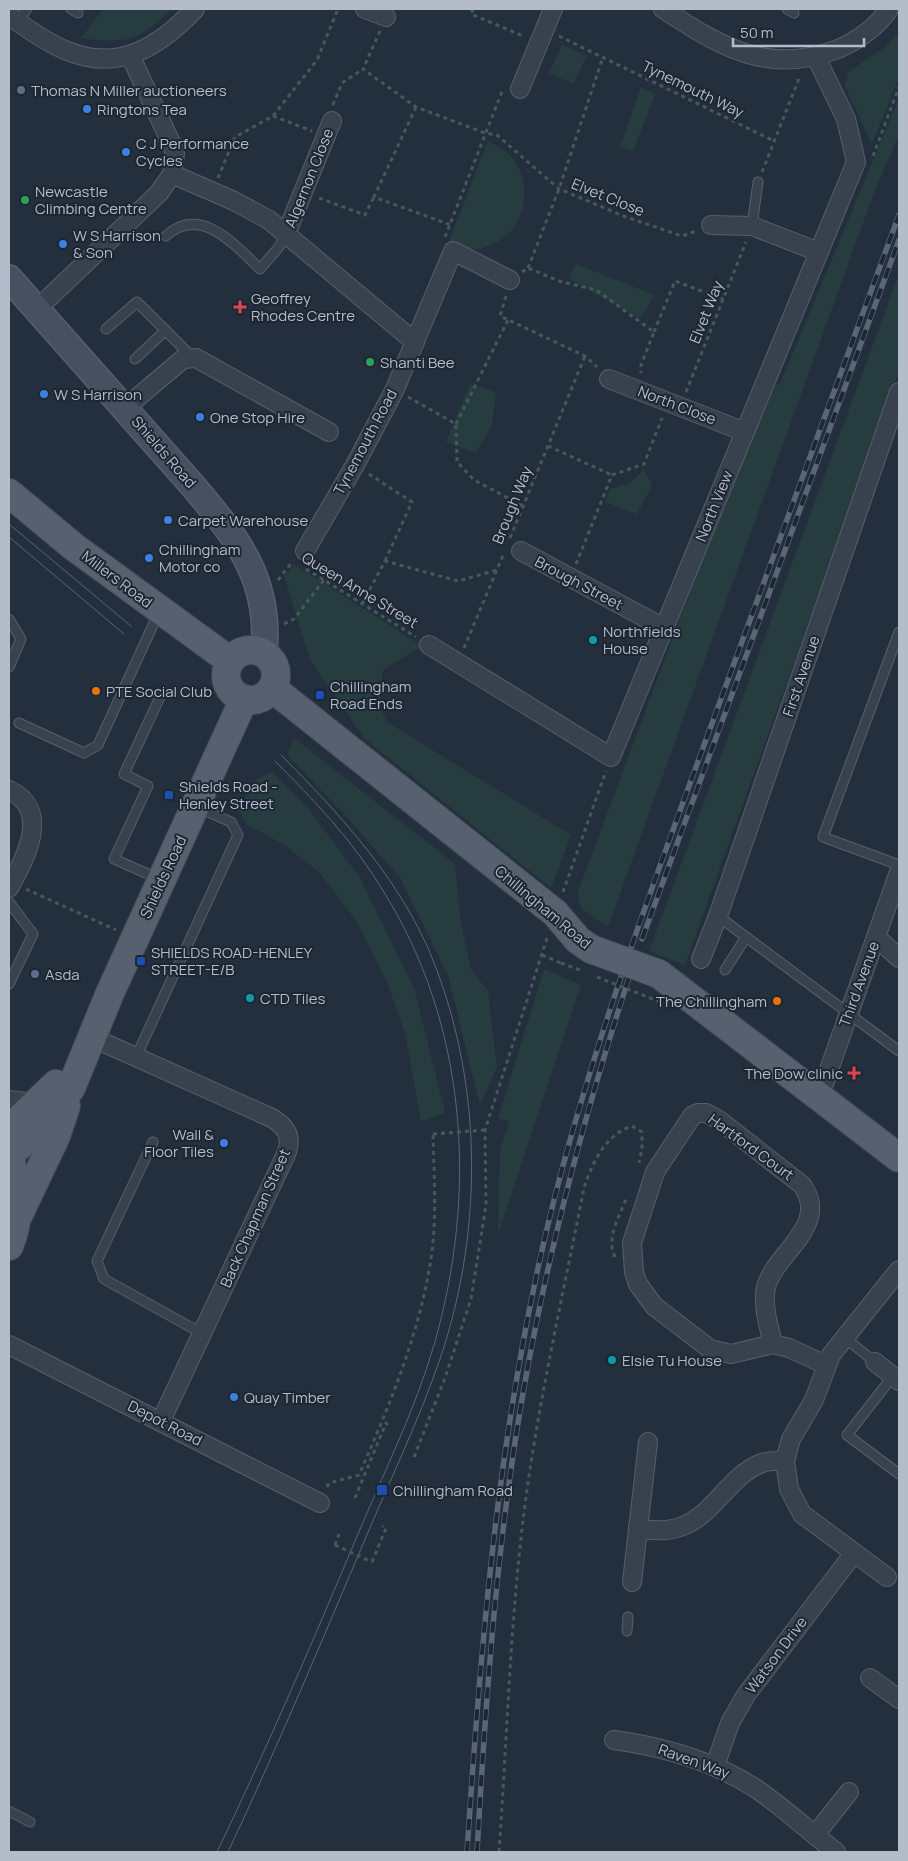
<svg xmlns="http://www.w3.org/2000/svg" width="908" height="1861" viewBox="0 0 908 1861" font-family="Manrope,sans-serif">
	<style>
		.green { fill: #263c3f }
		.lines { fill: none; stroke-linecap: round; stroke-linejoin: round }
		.lane-casing { stroke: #565f6c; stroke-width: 11 }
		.street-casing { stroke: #565f6c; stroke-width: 20 }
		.secondary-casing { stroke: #565f6c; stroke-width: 28 }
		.primary-casing { stroke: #414a57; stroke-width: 30 }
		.path { stroke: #44595c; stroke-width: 3; stroke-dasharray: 4 4; stroke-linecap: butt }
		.lane { stroke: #38414e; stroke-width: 9 }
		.street { stroke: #38414e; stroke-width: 18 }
		.secondary { stroke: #465061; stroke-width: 25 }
		.primary { stroke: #56606e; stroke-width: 28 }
		.tram { stroke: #5a6575; stroke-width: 1 }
		.rail-casing { stroke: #5a6575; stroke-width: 5.5 }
		.rail { stroke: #1d2633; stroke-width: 4; stroke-dasharray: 11; stroke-linecap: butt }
		.primary-bridge-casing { stroke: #414a57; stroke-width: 30; stroke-linecap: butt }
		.path-bridge { stroke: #44595c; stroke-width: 3; stroke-dasharray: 4 4; stroke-linecap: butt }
		.primary-bridge { stroke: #56606e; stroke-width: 28 }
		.service-dot { fill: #5c6f8a; stroke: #1d2633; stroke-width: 2 }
		.shop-dot { fill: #3f7fe0; stroke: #1d2633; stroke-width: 2 }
		.leisure-dot { fill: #2e9e5b; stroke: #1d2633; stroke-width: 2 }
		.health-dot { fill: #e0444e; stroke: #1d2633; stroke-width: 2 }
		.culture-dot { fill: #0f9aa8; stroke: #1d2633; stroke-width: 2 }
		.food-dot { fill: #e8710a; stroke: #1d2633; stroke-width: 2 }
		.transit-dot { fill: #1a4fb4; stroke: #1d2633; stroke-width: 2 }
		.labels { text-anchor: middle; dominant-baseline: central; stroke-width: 4; stroke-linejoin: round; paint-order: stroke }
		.street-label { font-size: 15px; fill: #b4bcc9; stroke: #1d2633 }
		.poi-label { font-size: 15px; fill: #b4bcc9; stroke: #1d2633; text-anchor: start }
	</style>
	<rect width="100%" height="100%" fill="#242f3e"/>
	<g class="green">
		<path d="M 103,9 L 172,9 C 139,40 126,45 81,38 Z"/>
		<polygon points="899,32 899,77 872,144 845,86 848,72 885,47"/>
		<polygon points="562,45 587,56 573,84 549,73"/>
		<polygon points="641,87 655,94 633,151 620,147"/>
		<polygon points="899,98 899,135 875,190 608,927 581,908 577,894 759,407 773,385 780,384"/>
		<path d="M 488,141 C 493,144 500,147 505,151 C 539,180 527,238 482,248 C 470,250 459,247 448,244 Z"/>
		<polygon points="576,264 654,295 640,319 568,278"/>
		<polygon points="899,274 899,371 685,965 649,951"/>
		<polygon points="470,384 496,392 492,424 476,453 446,442"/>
		<polygon points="644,469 652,485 637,514 605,502 610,489 630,483"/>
		<polygon points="294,564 422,646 383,670 379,705 387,722 571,835 551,888 365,739 310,660 284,576"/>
		<polygon points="294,738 455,864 461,924 471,969 488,991 497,1067 480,1105 448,975 400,878 344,814 287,755"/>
		<polygon points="272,772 310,811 359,876 414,988 445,1113 421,1121 405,1033 387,982 357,922 320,873 286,846 248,825 238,810 254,781"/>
		<polygon points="544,969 581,985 498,1235 500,1150 509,1122 498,1118"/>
	</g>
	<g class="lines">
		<defs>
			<g id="lane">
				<polyline points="71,9 78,13"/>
				<polyline points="787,9 794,13"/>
				<polyline points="17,22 27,9"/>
				<polyline points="752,226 758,182"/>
				<path d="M 166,236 C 200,204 235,245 260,269 L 279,247 L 286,234"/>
				<polyline points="106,329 137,302 188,353 189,357"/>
				<polyline points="135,359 166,330"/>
				<polyline points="9,619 21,639 9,667"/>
				<polyline points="899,632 823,837 899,865"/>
				<polyline points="19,723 84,753 98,745 158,614"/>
				<polyline points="159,879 114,859 148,786 124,774 161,695"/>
				<polyline points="9,902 33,934 9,984"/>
				<polyline points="718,916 899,1051"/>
				<polyline points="725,970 746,937"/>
				<polyline points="136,1057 238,835 231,822 199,808"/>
				<polyline points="153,1142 97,1261 104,1279 203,1334"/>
				<polyline points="845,1338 875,1362"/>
				<polyline points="893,1376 847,1435 899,1474"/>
				<polyline points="627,1631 628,1617"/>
				<polyline points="9,1811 30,1822"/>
			</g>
			<g id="street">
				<polyline points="365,9 386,17"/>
				<path d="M 663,9 C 721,47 768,76 838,49 C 857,41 878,26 889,9"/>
				<path d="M 9,16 C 27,28 45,42 65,50 C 118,73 159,47 195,9"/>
				<polyline points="520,89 553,9"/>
				<polyline points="172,174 234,201 269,220 415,342"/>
				<polyline points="711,225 752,226 819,252"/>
				<polyline points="286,234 332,121"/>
				<polyline points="37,309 159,193 172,174 175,154 172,145 130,55"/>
				<polyline points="609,379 745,432"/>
				<polyline points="125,408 183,359 196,358 329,432"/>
				<polyline points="305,551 355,465 395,389 453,251 510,280"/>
				<polyline points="521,551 664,628"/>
				<polyline points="429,645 611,757 856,162 846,119 816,57"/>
				<path d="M 9,790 C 52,810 25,859 9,888"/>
				<polyline points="876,937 899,958"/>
				<polyline points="701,959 718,916 899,392"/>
				<path d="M 91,1037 L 272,1118 C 286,1127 292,1135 287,1152 L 161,1421"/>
				<polyline points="820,1095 899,872"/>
				<polyline points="9,1100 26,1102 40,1098"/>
				<path d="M 773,1344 C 769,1327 762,1305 766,1287 C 775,1253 831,1225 802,1185 L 719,1120 L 706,1113 L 698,1113 L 692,1116 L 655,1172 L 632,1243 L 634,1272 L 638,1284 L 654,1306 L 710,1349 L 731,1354 L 773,1344 L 789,1348 L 826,1365"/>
				<polyline points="9,1345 320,1503"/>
				<polyline points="875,1362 899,1381"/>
				<path d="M 638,1529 C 652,1530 667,1532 680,1527 C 714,1516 729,1475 762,1463 C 769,1460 778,1461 785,1461"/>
				<polyline points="887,1577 802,1514 789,1489 785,1461 791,1439 814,1400 831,1355 899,1270"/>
				<polyline points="632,1582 648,1442"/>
				<polyline points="870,1678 899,1699"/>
				<path d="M 614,1740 C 666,1747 714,1761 758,1790 C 785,1809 810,1832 836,1852"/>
				<polyline points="715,1766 730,1723 746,1695 854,1553"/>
				<polyline points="815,1835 849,1792"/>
			</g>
			<path id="secondary" d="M 9,278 L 193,486 C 238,539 271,580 264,653"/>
			<g id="primary">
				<polyline points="9,493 74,547 229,660"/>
				<circle cx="251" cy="675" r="25"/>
				<polyline points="272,688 555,913 578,940 591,949"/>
				<polyline points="659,974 899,1158"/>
				<polyline points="9,1129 56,1084"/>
				<polyline points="9,1155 44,1124 71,1088 110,993 244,699"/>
				<path d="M 9,1155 C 18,1186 22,1215 9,1246"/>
				<polyline points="18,1216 56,1136 66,1106"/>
			</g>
		</defs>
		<use href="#lane" class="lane-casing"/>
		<use href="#street" class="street-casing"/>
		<use href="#secondary" class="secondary-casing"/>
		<use href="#primary" class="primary-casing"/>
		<g class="path">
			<polyline points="473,9 471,14 523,36"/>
			<polyline points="380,31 363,69 416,107 485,133 497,135 559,189 626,217 682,236 696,231"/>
			<polyline points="559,36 774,141"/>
			<polyline points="333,105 342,83 363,69"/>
			<polyline points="416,107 374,197 451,225"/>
			<polyline points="273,116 312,131"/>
			<polyline points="873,156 899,87"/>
			<polyline points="762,172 800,76"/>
			<polyline points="218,178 235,137 273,116 317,60 338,9"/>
			<polyline points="319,198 365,215 374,197"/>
			<polyline points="445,237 503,89"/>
			<polyline points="528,268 559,189 603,57"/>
			<polyline points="522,272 528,268 559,281 596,290 654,332 641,365 641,373"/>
			<polyline points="506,296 500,316 585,356 597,367"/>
			<polyline points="654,332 675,281 723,299"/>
			<polyline points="686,392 746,242"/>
			<polyline points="408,397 456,424 457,462 474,480 523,506"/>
			<polyline points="456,424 508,320"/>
			<polyline points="548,446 612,475"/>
			<polyline points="369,474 412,502 385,561"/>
			<polyline points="510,538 585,356"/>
			<polyline points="576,564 612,475 644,464 662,418"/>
			<polyline points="306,569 416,637"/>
			<polyline points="278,580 293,561"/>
			<polyline points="362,604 385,561 458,581 497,570"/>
			<polyline points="284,624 294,619 324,580"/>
			<polyline points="464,648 504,553"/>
			<polyline points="26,889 116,930"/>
			<polyline points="563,892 606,771"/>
			<polyline points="542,955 561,963"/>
			<path d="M 615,1257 C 606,1238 619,1217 626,1199"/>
			<polyline points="414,1457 445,1378 471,1299 486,1205 485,1130 547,938"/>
			<path d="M 327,1487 L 329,1483 L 359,1475 C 390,1404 419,1335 431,1259 C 437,1218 434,1175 433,1134"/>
			<polyline points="355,1498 386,1423 388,1425"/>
			<polyline points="335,1545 339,1534"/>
			<polyline points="372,1562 386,1528 382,1526"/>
			<path d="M 499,1852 C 507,1739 510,1625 524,1512 C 538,1403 563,1295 584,1188 C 592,1163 605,1135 632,1126 L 642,1132 L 642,1149 L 639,1163"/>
		</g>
		<use href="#lane" class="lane"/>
		<use href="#street" class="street"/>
		<use href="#secondary" class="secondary"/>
		<use href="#primary" class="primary"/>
		<g class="tram">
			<polyline points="9,524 131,626"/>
			<polyline points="9,537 124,634"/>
			<path d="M 217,1852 C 267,1748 313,1641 358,1534 C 384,1472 415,1410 434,1345 C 478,1193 468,1025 382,889 C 353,841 314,800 275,761"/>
			<path d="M 228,1852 C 277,1748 321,1643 366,1537 C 391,1478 419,1420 440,1359 C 485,1227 483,1074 427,946 C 394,873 337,811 281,755"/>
		</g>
		<defs>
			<g id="rail">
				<polyline points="642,939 899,240"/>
				<path d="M 467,1852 C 481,1638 499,1425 550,1216 C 590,1053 649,895 707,737 C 771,563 835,389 899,215"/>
				<path d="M 477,1852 C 486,1695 497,1537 525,1382 C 551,1237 590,1095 636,956"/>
			</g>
		</defs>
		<use href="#rail" class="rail-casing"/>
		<use href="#rail" class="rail"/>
		<defs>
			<polyline id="primary-bridge" points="591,949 659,974"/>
		</defs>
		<use href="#primary-bridge" class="primary-bridge-casing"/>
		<g class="path-bridge">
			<polyline points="561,963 582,971"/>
			<polyline points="597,977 660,1002"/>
			<polyline points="433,1134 485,1130"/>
			<polyline points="335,1545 372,1562"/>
		</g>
		<use href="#primary-bridge" class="primary-bridge"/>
	</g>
	<g class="service-dot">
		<circle cx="21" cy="90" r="5"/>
		<circle cx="35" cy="974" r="5"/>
	</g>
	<g class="shop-dot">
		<circle cx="87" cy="109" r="5"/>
		<circle cx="126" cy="152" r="5"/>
		<circle cx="63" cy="244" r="5"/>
		<circle cx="44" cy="394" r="5"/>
		<circle cx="200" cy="417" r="5"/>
		<circle cx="168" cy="520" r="5"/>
		<circle cx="149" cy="558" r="5"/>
		<circle cx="224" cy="1143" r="5"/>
		<circle cx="234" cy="1397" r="5"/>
	</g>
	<g class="leisure-dot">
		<circle cx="25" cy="200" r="5"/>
		<circle cx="370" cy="362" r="5"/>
	</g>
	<g class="health-dot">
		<path d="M237.5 299.5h5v5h5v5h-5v5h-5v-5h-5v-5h5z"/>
		<path d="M851.5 1065.5h5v5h5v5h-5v5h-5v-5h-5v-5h5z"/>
	</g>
	<g class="culture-dot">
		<circle cx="593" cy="640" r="5"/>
		<circle cx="250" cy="998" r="5"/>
		<circle cx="612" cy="1360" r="5"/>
	</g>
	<g class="food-dot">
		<circle cx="96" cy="691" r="5"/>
		<circle cx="777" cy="1001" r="5"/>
	</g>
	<g class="transit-dot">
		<rect x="315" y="690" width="10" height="10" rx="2.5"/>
		<rect x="164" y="790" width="10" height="10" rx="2.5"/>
		<rect x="136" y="956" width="10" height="10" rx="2.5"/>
		<rect x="376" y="1484" width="12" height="12" rx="2.5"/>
	</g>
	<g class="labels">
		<g class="street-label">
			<text transform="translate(693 89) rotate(26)">Tynemouth Way</text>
			<text transform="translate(309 178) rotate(-68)">Algernon Close</text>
			<text transform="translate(608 197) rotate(22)">Elvet Close</text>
			<text transform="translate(706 312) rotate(-68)">Elvet Way</text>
			<text transform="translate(677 405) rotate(21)">North Close</text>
			<text transform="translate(365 442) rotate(-62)">Tynemouth Road</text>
			<text transform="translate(164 452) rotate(49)">Shields Road</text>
			<text transform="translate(512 505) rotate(-68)">Brough Way</text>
			<text transform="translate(714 506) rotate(-68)">North View</text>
			<text transform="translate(117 579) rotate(37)">Millers Road</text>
			<text transform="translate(579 583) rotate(28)">Brough Street</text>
			<text transform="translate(360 590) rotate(31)">Queen Anne Street</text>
			<text transform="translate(801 676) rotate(-71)">First Avenue</text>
			<text transform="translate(163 877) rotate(-65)">Shields Road</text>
			<text transform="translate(543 907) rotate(40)">Chillingham Road</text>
			<text transform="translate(859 984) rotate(-70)">Third Avenue</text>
			<text transform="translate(751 1147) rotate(36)">Hartford Court</text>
			<text transform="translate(255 1218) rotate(-66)">Back Chapman Street</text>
			<text transform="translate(165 1423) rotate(27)">Depot Road</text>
			<text transform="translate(776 1655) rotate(-53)">Watson Drive</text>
			<text transform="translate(694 1761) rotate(20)">Raven Way</text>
		</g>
		<g class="poi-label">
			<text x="31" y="90">Thomas N Miller auctioneers</text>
			<text x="97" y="109">Ringtons Tea</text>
			<text x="136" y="143">C J Performance<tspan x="136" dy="17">Cycles</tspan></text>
			<text x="35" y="191">Newcastle<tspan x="35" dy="17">Climbing Centre</tspan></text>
			<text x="73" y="235">W S Harrison<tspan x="73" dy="17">&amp; Son</tspan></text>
			<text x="251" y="298">Geoffrey<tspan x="251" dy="17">Rhodes Centre</tspan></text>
			<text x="380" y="362">Shanti Bee</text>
			<text x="54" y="394">W S Harrison</text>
			<text x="210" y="417">One Stop Hire</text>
			<text x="178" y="520">Carpet Warehouse</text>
			<text x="159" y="549">Chillingham<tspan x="159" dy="17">Motor co</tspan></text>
			<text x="603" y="631">Northfields<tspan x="603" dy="17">House</tspan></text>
			<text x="330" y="686">Chillingham<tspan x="330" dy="17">Road Ends</tspan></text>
			<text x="106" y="691">PTE Social Club</text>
			<text x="179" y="786">Shields Road -<tspan x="179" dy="17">Henley Street</tspan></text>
			<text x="151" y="952">SHIELDS ROAD-HENLEY<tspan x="151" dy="17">STREET-E/B</tspan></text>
			<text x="45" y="974">Asda</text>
			<text x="260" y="998">CTD Tiles</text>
			<text x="767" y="1001" text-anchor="end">The Chillingham</text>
			<text x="843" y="1073" text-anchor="end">The Dow clinic</text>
			<text x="214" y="1134" text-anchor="end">Wall &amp;<tspan x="214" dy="17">Floor Tiles</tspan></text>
			<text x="622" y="1360">Elsie Tu House</text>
			<text x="244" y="1397">Quay Timber</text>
			<text x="393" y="1490">Chillingham Road</text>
		</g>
	</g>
	<rect width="908" height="1861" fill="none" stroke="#b4bcc9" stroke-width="20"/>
	<path d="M733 38v8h131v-8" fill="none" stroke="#b4bcc9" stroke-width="2.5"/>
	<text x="740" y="38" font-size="15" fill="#b4bcc9" stroke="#1d2633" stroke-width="4" paint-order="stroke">50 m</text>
</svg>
